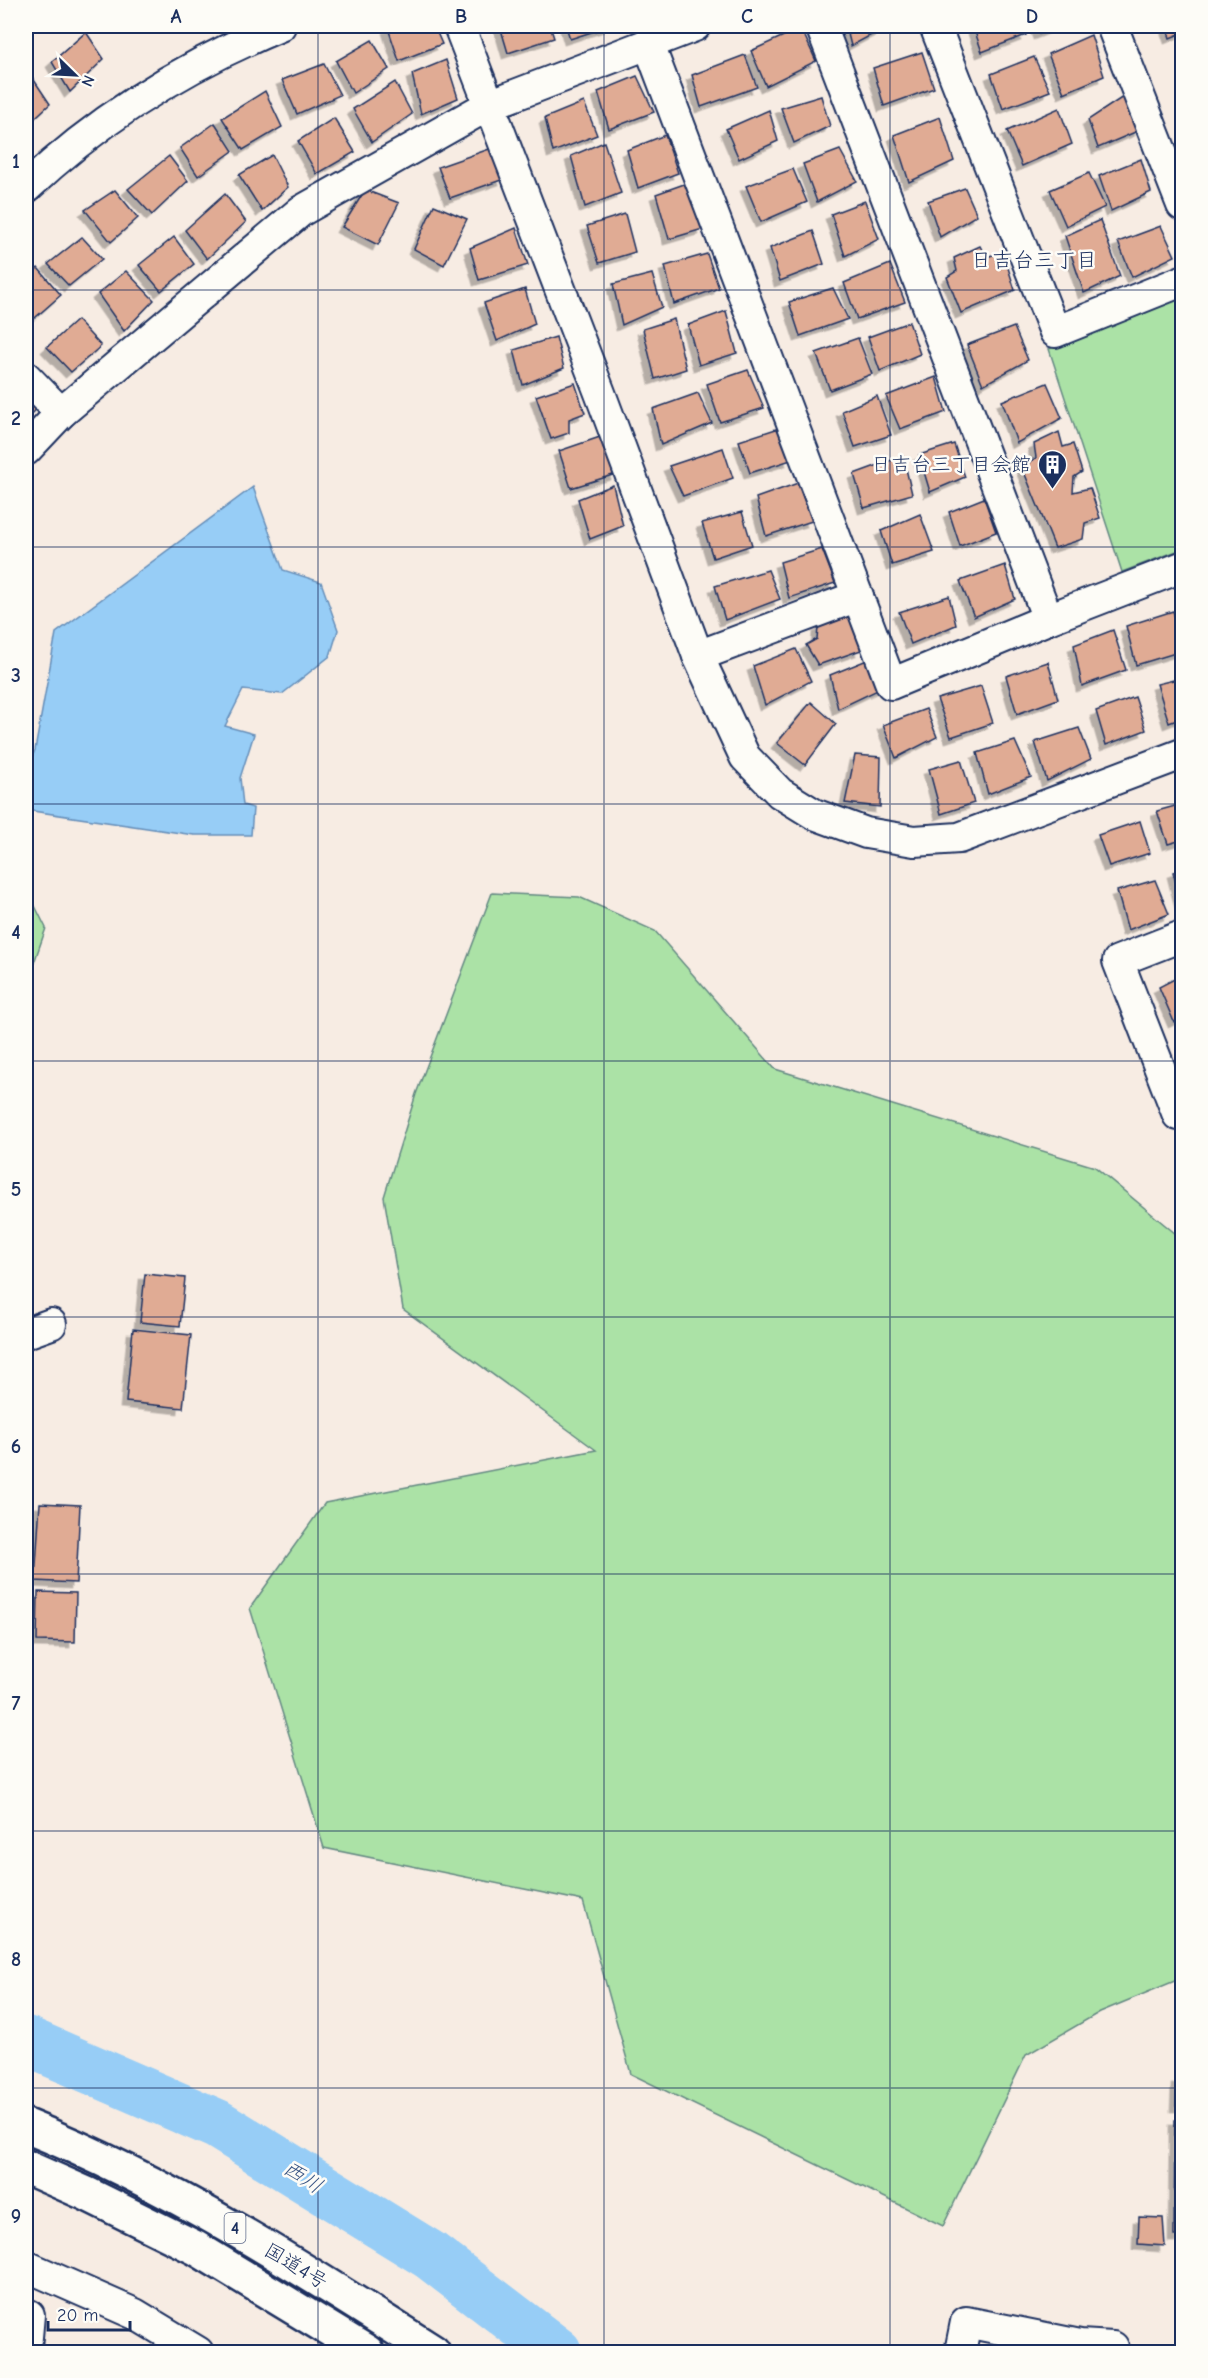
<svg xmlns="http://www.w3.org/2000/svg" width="1208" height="2378" viewBox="0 0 1208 2378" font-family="'Comic Neue','Klee One',sans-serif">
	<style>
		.green { fill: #abe2a6; stroke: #638882; stroke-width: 1.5 }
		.water { fill: #97cdf6; stroke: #658eb9; stroke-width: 1.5 }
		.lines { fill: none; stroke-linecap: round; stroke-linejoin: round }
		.river { stroke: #97cdf6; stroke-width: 50 }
		.building { fill: #e0ab94; stroke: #1b2f5e; stroke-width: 1.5; filter: url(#shadow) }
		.minor-casing { stroke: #1b2f5e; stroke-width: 34 }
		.highway-casing { stroke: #1b2f5e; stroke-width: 38 }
		.minor { stroke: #fdfcf7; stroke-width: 30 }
		.highway { stroke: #fdfcf7; stroke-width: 33 }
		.grid { fill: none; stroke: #1b2f5e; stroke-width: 1.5; stroke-opacity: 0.55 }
		.labels { text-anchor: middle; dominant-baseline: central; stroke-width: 5; stroke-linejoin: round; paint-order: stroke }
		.shield { fill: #fdfcf7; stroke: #5f6c8c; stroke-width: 1.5 }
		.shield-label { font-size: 18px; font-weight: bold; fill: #1b2f5e }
		.poi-label { font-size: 20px; fill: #1b2f5e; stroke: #fdfcf7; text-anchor: end }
		.street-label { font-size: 20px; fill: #1b2f5e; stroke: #fdfcf7 }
		.neighbourhood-label { font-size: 21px; fill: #1b2f5e; stroke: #fdfcf7 }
		.water-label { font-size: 21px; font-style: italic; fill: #3a5684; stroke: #fdfcf7 }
		.neatline { fill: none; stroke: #1b2f5e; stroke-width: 2 }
		.grid-label { font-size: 20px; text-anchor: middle; font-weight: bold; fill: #1b2f5e }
	</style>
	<defs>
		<filter id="shadow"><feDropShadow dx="-5.5" dy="5.5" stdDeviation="0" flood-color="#0004"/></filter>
	</defs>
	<rect width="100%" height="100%" fill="#f7ece3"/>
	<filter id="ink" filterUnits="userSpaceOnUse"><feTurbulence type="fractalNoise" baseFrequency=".0167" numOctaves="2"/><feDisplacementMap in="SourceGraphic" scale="12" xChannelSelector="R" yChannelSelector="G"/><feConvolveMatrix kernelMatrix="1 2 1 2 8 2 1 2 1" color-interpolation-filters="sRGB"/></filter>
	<g filter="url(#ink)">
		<g class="green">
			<polygon points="1182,291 1182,549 1122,572 1049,349"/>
			<polygon points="26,888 46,928 26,986"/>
			<polygon points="492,893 579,897 655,931 775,1069 1095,1167 1182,1239 1182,1978 1100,2012 1026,2055 943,2226 631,2074 583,1901 324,1848 250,1608 325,1503 596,1450 403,1309 384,1197 416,1094"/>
		</g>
		<polygon class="water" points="253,487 283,570 321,582 338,630 330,656 282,694 243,690 225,726 254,734 240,778 243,805 253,808 251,835 194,835 26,810 26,771 35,750 56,633"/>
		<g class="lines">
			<polyline class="river" points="26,2041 217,2124 430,2255 557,2352"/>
		</g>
		<g class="building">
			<polygon points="394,26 434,26 442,44 399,61 388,28"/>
			<polygon points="500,26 550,26 554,38 508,53"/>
			<polygon points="566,26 610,26 570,39"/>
			<polygon points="846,26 888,26 851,46"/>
			<polygon points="973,26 1023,26 1026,35 982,52"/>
			<polygon points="1036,26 1059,26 1039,34"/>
			<polygon points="1166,26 1182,26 1182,33 1170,38"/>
			<polygon points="801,28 816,61 766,86 751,51"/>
			<polygon points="86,32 104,59 70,92 52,62"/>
			<polygon points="1091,35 1104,76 1064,93 1048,54"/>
			<polygon points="372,40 389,69 353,93 336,61"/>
			<polygon points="922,52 934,88 884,106 873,68"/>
			<polygon points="745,55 757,87 701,107 692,75"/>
			<polygon points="1034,57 1050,91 1003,109 991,74"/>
			<polygon points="446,60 458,98 421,114 412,74"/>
			<polygon points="324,64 340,95 297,114 282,80"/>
			<polygon points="30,74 50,104 26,126 26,78"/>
			<polygon points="637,76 654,112 609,129 598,92"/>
			<polygon points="395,82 412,114 372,142 353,109"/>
			<polygon points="265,91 282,127 243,150 222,118"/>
			<polygon points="1126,95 1140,130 1098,148 1088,120"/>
			<polygon points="821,96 830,126 794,143 781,108"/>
			<polygon points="584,102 597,135 553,152 545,118"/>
			<polygon points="1059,108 1072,144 1022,166 1007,131"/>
			<polygon points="769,110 778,141 739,159 726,129"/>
			<polygon points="940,117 954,161 909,182 894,135"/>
			<polygon points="334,118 355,152 317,174 298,141"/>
			<polygon points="215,123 233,151 198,176 180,148"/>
			<polygon points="665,135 678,173 638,188 627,150"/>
			<polygon points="604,142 621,193 585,207 571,156"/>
			<polygon points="495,147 504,179 450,198 438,167"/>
			<polygon points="840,150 857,181 817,202 803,164"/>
			<polygon points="272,155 288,187 262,211 239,175"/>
			<polygon points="169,156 188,181 152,215 128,189"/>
			<polygon points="1141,159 1151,192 1111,211 1099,176"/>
			<polygon points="793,169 807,202 761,222 746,186"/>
			<polygon points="1089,173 1105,207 1066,226 1050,190"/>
			<polygon points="687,183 703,229 669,239 656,194"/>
			<polygon points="965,188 977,215 940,237 928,201"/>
			<polygon points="115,190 138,218 111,242 85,210"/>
			<polygon points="365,190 399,203 378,245 342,227"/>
			<polygon points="225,194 246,222 207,259 185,230"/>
			<polygon points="865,201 879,239 845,256 831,214"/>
			<polygon points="434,205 467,219 444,265 414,249"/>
			<polygon points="625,214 635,252 599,263 587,226"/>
			<polygon points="1100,220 1120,276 1084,293 1065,236"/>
			<polygon points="1161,226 1175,256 1132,277 1118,242"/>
			<polygon points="516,228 528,265 479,280 470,248"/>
			<polygon points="813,231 824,264 780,281 770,248"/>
			<polygon points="82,237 102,259 69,286 48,264"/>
			<polygon points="174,237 194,264 161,291 139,265"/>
			<polygon points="980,246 986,257 1003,252 1015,290 961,313 947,277 957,271 954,258"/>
			<polygon points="707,254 719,288 674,304 665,266"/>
			<polygon points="890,264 905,302 857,319 844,283"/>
			<polygon points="38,268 61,295 28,324 26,320 26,279"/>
			<polygon points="126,271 154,300 124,331 98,294"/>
			<polygon points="652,274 662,307 622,325 613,284"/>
			<polygon points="833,288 848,319 800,336 789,302"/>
			<polygon points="525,289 535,324 497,341 484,303"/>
			<polygon points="726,311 737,353 699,365 688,325"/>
			<polygon points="674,319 686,369 655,379 643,329"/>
			<polygon points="77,320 101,346 71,372 47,347"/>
			<polygon points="909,322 920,354 880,371 868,337"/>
			<polygon points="1014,327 1028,360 983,385 967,345"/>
			<polygon points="556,337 564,368 523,385 514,350"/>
			<polygon points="858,338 872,374 830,390 816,353"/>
			<polygon points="748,370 764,408 720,422 707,384"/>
			<polygon points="936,377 946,412 900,429 886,396"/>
			<polygon points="575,383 585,413 569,419 569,433 551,439 536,396"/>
			<polygon points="1047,383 1062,418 1017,443 1002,401"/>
			<polygon points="26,390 39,406 26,421"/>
			<polygon points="698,393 712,423 661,445 653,409"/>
			<polygon points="877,396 891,435 855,447 842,411"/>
			<polygon points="779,428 791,460 750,473 739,441"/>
			<polygon points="1059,432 1063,447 1073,444 1082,472 1074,477 1073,492 1090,488 1100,518 1085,523 1083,539 1055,548 1022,467 1036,458 1034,444"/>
			<polygon points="600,437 616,474 571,488 559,451"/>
			<polygon points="954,444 965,477 930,492 919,455"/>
			<polygon points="723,448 733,478 683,496 669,466"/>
			<polygon points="903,456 912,494 864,508 854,474"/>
			<polygon points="798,483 812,521 766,536 756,498"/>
			<polygon points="613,485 623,526 590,539 578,499"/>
			<polygon points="984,498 996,532 960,546 949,512"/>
			<polygon points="742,512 752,545 713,558 702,523"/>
			<polygon points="920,514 934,552 892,565 881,531"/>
			<polygon points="822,549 835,583 789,598 780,562"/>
			<polygon points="1005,565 1015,599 974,617 960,581"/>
			<polygon points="768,570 780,599 725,620 715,586"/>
			<polygon points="949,596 956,625 911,644 899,612"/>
			<polygon points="1173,611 1182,642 1182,651 1136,665 1126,626"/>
			<polygon points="851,616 861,650 818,665 806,645 817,639 818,627"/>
			<polygon points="1113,630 1126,670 1082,686 1074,645"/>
			<polygon points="796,649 811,681 765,705 753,666"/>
			<polygon points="872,658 884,687 838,709 830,675"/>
			<polygon points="1048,662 1058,699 1017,714 1006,676"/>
			<polygon points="1182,678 1182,718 1169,723 1157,684"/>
			<polygon points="981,686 993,723 951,737 937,699"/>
			<polygon points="1135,697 1146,730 1106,745 1096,711"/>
			<polygon points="811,702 836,724 805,765 777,743"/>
			<polygon points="926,709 937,737 896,758 883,725"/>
			<polygon points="1079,728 1091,759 1047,781 1035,742"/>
			<polygon points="1015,741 1031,777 988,794 977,753"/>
			<polygon points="855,755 881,757 880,807 845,803"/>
			<polygon points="961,760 974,803 941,814 929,769"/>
			<polygon points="1182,804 1182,840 1168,844 1157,811"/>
			<polygon points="1140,821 1150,853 1109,866 1098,835"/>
			<polygon points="1182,869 1182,907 1173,872"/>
			<polygon points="1155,880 1169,914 1128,930 1117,891"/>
			<polygon points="1182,975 1182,1018 1174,1022 1159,987"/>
			<polygon points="145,1274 185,1278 180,1326 140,1322"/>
			<polygon points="133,1329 191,1335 183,1408 126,1402"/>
			<polygon points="40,1503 80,1505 76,1583 35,1581"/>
			<polygon points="38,1592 76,1593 75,1642 37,1641"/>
			<polygon points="26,1616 31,1617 29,1646 26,1645"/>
			<polygon points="1177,2079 1182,2079 1182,2106 1176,2106"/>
			<polygon points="1175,2120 1182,2120 1182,2236 1174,2236"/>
			<polygon points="1139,2217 1163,2218 1165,2246 1138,2244"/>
		</g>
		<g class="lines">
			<defs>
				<g id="minor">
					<polyline points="459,26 600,393 698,656 745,757 780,793 814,814 866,833 914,841 959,838 1182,754"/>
					<polyline points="821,26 1048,619"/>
					<polyline points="935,26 1055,332 1182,281"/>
					<polyline points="1112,26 1182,205"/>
					<polyline points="649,45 891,684 1048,619 1182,567"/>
					<path d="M 26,188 C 99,118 186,65 280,26"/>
					<polyline points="26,377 61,413"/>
					<polyline points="26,450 61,413 301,211 489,105 695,26"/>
					<polyline points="698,656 858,596"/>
					<polyline points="1182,936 1118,961 1178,1115 1182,1113"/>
					<polyline points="26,1333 51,1324"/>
					<polyline points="26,2266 135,2314 198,2352"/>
					<polyline points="26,2315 29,2315 26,2348"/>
					<polyline points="960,2352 966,2322 1080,2345 1113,2347"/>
				</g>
				<g id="highway">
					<path d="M 26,2126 C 171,2184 302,2268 433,2352"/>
					<polyline points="26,2167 87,2194 196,2248 367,2352"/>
				</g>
			</defs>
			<use href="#minor" class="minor-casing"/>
			<use href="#highway" class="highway-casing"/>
			<use href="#minor" class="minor"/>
			<use href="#highway" class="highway"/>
		</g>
	</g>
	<path class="grid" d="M 318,26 L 318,2352M 604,26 L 604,2352M 890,26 L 890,2352M 26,290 L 1182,290M 26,547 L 1182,547M 26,804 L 1182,804M 26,1061 L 1182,1061M 26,1317 L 1182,1317M 26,1574 L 1182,1574M 26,1831 L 1182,1831M 26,2088 L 1182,2088"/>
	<defs>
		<symbol id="building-pin" viewBox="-11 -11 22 30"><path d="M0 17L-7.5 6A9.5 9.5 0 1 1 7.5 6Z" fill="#1b2f5e" stroke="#fdfcf7"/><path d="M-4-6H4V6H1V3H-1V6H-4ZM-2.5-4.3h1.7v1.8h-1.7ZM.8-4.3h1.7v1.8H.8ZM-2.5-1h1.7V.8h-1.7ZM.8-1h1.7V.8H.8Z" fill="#fff"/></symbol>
	</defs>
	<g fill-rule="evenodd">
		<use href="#building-pin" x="1036" y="448" width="33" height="45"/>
	</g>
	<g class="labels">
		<rect class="shield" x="224.5" y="2213" width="21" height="30" rx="4.5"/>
		<g class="shield-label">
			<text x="235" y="2228">4</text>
		</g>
		<g class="poi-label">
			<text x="1031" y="464">日吉台三丁目会館</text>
		</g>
		<g class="street-label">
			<text transform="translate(296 2266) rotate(31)">国道4号</text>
		</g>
		<g class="neighbourhood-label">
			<text x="1034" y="260">日吉台三丁目</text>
		</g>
		<g class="water-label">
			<text transform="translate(303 2177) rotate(32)">西川</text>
		</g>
	</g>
	<rect width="1208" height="2378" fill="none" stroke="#fdfcf7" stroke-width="66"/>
	<g transform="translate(75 75) rotate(114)" stroke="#fdfcf7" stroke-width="4.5" paint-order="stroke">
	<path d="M0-4.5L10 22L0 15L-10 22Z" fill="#1b2f5e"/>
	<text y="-9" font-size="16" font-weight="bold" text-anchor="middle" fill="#1b2f5e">N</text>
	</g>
	<path d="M48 2321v9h82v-9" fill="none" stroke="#1b2f5e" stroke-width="3"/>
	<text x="57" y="2321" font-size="18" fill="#1b2f5e" stroke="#fdfcf7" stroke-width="4.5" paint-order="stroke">20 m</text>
	<rect x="33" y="33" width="1142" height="2312" class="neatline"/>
	<g class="grid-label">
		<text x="176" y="23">A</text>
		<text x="461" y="23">B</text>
		<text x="747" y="23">C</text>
		<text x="1032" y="23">D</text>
		<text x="16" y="168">1</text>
		<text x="16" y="425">2</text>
		<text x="16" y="682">3</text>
		<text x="16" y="939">4</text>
		<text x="16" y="1196">5</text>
		<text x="16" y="1453">6</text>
		<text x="16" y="1710">7</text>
		<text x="16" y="1966">8</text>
		<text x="16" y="2223">9</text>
	</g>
</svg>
